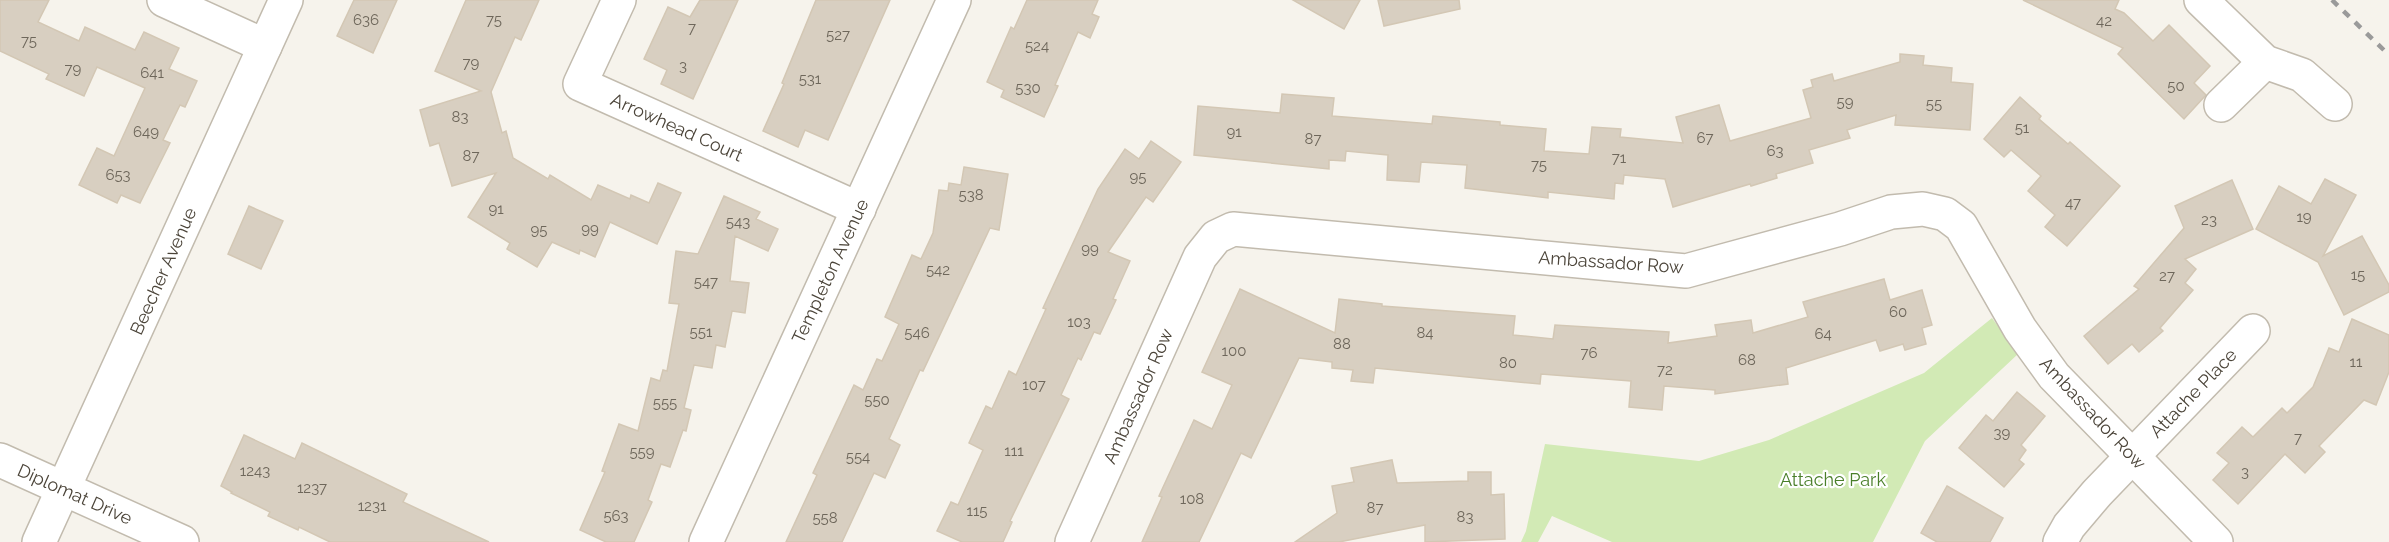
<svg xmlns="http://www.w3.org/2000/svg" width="2389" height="542" viewBox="0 0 2389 542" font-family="Raleway,sans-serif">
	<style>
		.green { fill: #d2eab5 }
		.building { fill: #d8cfc1; stroke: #d3c7b4; stroke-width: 1.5 }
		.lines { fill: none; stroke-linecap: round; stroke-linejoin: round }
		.minor-casing { stroke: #c2bbae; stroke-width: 36 }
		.minor { stroke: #fff; stroke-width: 33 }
		.rail { stroke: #9a9a9a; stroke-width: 4.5; stroke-dasharray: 8 8; stroke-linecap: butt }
		.labels { text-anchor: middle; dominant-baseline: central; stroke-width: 4.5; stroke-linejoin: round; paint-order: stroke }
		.number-label { font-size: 15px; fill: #6e675b }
		.street-label { font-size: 18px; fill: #4b4439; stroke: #fff }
		.park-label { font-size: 18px; fill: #4a7f2a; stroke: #fff }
	</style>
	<rect width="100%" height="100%" fill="#f6f3ec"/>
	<polygon class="green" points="1992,318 2018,354 1925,441 1873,542 1612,542 1552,516 1538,542 1521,542 1526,531 1545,444 1699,461 1769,440 1924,373"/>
	<g class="building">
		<polygon points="0,0 49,0 38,22 79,41 85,27 135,50 144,32 179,48 169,69 197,81 185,107 180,105 163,140 170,143 140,203 121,195 117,203 79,185 97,148 114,156 145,88 97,67 84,96 46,79 49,74 0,51"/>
		<polygon points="354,0 397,0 373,53 337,36"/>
		<polygon points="466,0 539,0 521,40 515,37 491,92 502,133 506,131 513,158 548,179 550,175 591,200 598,185 630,199 631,195 649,203 658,183 681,193 657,244 610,222 595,257 580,250 579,254 552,242 537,267 507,249 510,243 468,217 496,173 452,186 439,143 430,146 420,110 481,91 435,71"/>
		<polygon points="700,0 738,0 693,99 661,84 667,70 644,59 668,7 690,17"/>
		<polygon points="816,0 890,0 828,140 805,130 798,147 763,131 784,84 782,83"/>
		<polygon points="1027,0 1098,0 1092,14 1099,17 1090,38 1078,32 1055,85 1058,86 1044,117 1001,97 1004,90 987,82 1011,27 1014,29"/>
		<polygon points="1293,0 1360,0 1344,29"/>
		<polygon points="1378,0 1459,0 1460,9 1384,26"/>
		<polygon points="2023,0 2119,0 2115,9 2124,13 2153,41 2169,25 2210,66 2194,83 2206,95 2184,119 2118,54 2123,48"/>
		<polygon points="1900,54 1924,56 1923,65 1952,68 1951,82 1973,84 1970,130 1895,125 1896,115 1847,130 1850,138 1809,150 1813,163 1776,174 1777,178 1751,186 1750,184 1673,207 1665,179 1624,175 1623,184 1615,183 1614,199 1548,192 1548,198 1465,188 1467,165 1421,162 1419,182 1387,180 1388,155 1346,151 1345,161 1329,160 1329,169 1194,155 1198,106 1280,113 1282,94 1334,98 1332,116 1432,124 1433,116 1500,122 1500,125 1546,129 1544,151 1589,154 1592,127 1621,129 1620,137 1683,143 1676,117 1719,105 1730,141 1811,118 1803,90 1813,87 1811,80 1832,74 1834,81 1900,62"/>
		<polygon points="2020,97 2041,116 2039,119 2068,144 2070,142 2120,186 2067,246 2045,227 2055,215 2028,191 2041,176 2011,150 2004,157 1984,139"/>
		<polygon points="1151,141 1181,162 1153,202 1146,197 1108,252 1130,261 1113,299 1116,300 1100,334 1094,332 1081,360 1078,358 1061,395 1069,399 1010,521 1012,522 1003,542 962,542 937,531 951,502 958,505 983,450 969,443 986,406 992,409 1009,371 1016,375 1046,309 1043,308 1098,189 1125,149 1139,159"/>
		<polygon points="964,167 1008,174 999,230 990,228 923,371 920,370 889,439 900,445 885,478 874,473 842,542 786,542 817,475 813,473 854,385 863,390 877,359 882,361 899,324 885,317 912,255 921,259 933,233 939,190 948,191 949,183 961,185"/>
		<polygon points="2325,179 2356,195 2323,256 2362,236 2389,285 2389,292 2344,315 2318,262 2256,229 2279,186 2311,204"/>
		<polygon points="2232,180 2253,229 2185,259 2196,269 2185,283 2193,290 2160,328 2163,331 2139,352 2132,344 2108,364 2084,336 2139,289 2134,286 2184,228 2175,206"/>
		<polygon points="724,196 760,212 756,219 778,229 768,251 735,236 730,281 749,283 745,313 732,311 725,347 716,345 712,368 694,365 684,408 691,410 686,431 683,430 670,467 661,464 648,500 652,502 634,542 606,542 580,530 605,472 602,471 619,424 638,431 651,378 660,381 663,370 667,371 679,304 669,303 676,251 698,254"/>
		<polygon points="249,206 283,221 261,269 228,254"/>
		<polygon points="1884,279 1890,300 1922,290 1932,325 1922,328 1926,344 1905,350 1903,344 1880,351 1876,340 1786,368 1788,384 1715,394 1715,390 1664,386 1662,410 1629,407 1631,381 1541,374 1540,384 1375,368 1373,383 1351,381 1353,370 1332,368 1332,362 1299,358 1251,458 1241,453 1199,542 1142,542 1162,497 1159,496 1194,420 1212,429 1232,385 1202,372 1240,289 1335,333 1339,299 1382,304 1382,306 1515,316 1513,335 1553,339 1555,325 1669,332 1668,343 1717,336 1715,325 1751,320 1753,333 1808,317 1803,302"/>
		<polygon points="2352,319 2389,335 2389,372 2376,405 2364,400 2319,446 2325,452 2305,473 2285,454 2238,504 2213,480 2229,463 2217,453 2242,427 2253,437 2282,408 2287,413 2313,387 2329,348 2339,352"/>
		<polygon points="2017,392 2045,416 2021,445 2026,450 2019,460 2024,464 2004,487 1959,448 1986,415 1993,421"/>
		<polygon points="244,435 295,459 302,443 407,494 403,502 489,542 330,542 299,527 298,530 268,516 270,512 231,493 232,492 221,486"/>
		<polygon points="1392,460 1397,483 1468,481 1468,472 1491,472 1491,495 1504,494 1505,539 1425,542 1425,525 1339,542 1295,542 1337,513 1332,486 1354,482 1351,468"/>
		<polygon points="1947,486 2003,518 1990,542 1937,542 1921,533"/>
	</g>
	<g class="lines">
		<defs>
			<g id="minor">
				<polyline points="164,0 265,46"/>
				<polyline points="619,0 580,84 859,209"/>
				<polyline points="2201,0 2265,62 2302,75 2335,104"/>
				<polyline points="2221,105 2265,62"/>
				<polyline points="0,460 182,542"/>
				<polyline points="39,542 286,0"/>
				<polyline points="706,542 954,0"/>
				<polyline points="1072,542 1200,257 1216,237 1233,229 1686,271 1840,229 1891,212 1923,209 1945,214 1961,226 2020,329 2054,376 2216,542"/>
				<polyline points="2060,542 2069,526 2097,493 2253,331"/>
			</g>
		</defs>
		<use href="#minor" class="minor-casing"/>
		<use href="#minor" class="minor"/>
		<polyline class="rail" points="2332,0 2389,55"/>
	</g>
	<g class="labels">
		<g class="number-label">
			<text x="366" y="20">636</text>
			<text x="494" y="20">75</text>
			<text x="2104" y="21">42</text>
			<text x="692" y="28">7</text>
			<text x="838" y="35">527</text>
			<text x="29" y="41">75</text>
			<text x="1037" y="46">524</text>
			<text x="471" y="63">79</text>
			<text x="683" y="66">3</text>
			<text x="73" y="69">79</text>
			<text x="152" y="73">641</text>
			<text x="810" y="79">531</text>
			<text x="2176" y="86">50</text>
			<text x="1028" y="88">530</text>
			<text x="1845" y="102">59</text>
			<text x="1934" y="104">55</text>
			<text x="460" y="117">83</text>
			<text x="2022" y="128">51</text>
			<text x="146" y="132">649</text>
			<text x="1234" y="132">91</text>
			<text x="1705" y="138">67</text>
			<text x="1313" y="139">87</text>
			<text x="1775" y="151">63</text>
			<text x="471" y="156">87</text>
			<text x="1619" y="158">71</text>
			<text x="1539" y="165">75</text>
			<text x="118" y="175">653</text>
			<text x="1138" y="177">95</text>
			<text x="971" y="195">538</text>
			<text x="2073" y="203">47</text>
			<text x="496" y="209">91</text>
			<text x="2304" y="217">19</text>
			<text x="2209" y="220">23</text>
			<text x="738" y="222">543</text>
			<text x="590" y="229">99</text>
			<text x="539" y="230">95</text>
			<text x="1090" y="249">99</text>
			<text x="938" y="270">542</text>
			<text x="2358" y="275">15</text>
			<text x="2167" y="276">27</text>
			<text x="706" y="282">547</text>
			<text x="1898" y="312">60</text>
			<text x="1079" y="322">103</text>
			<text x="701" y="332">551</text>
			<text x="917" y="333">546</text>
			<text x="1425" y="333">84</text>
			<text x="1823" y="334">64</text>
			<text x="1342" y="344">88</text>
			<text x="1234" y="351">100</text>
			<text x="1589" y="353">76</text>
			<text x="1747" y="360">68</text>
			<text x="2356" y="362">11</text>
			<text x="1508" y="363">80</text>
			<text x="1665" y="370">72</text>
			<text x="1034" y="385">107</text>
			<text x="877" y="400">550</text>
			<text x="665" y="403">555</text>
			<text x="2002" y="433">39</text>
			<text x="2298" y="438">7</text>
			<text x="1014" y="451">111</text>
			<text x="642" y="452">559</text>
			<text x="858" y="457">554</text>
			<text x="255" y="471">1243</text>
			<text x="2245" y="472">3</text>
			<text x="312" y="488">1237</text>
			<text x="1192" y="499">108</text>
			<text x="372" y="506">1231</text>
			<text x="1375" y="508">87</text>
			<text x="977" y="511">115</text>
			<text x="616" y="516">563</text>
			<text x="1465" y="517">83</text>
			<text x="825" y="518">558</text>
		</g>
		<g class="street-label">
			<text transform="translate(677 127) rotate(24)">Arrowhead Court</text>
			<text transform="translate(1611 262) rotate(4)">Ambassador Row</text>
			<text transform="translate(163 271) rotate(-66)">Beecher Avenue</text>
			<text transform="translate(830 271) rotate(-65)">Templeton Avenue</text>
			<text transform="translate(2193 393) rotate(-46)">Attache Place</text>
			<text transform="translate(1138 396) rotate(-66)">Ambassador Row</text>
			<text transform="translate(2093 413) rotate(47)">Ambassador Row</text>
			<text transform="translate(75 494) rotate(24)">Diplomat Drive</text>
		</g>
		<g class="park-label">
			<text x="1833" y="479">Attache Park</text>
		</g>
	</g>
</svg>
